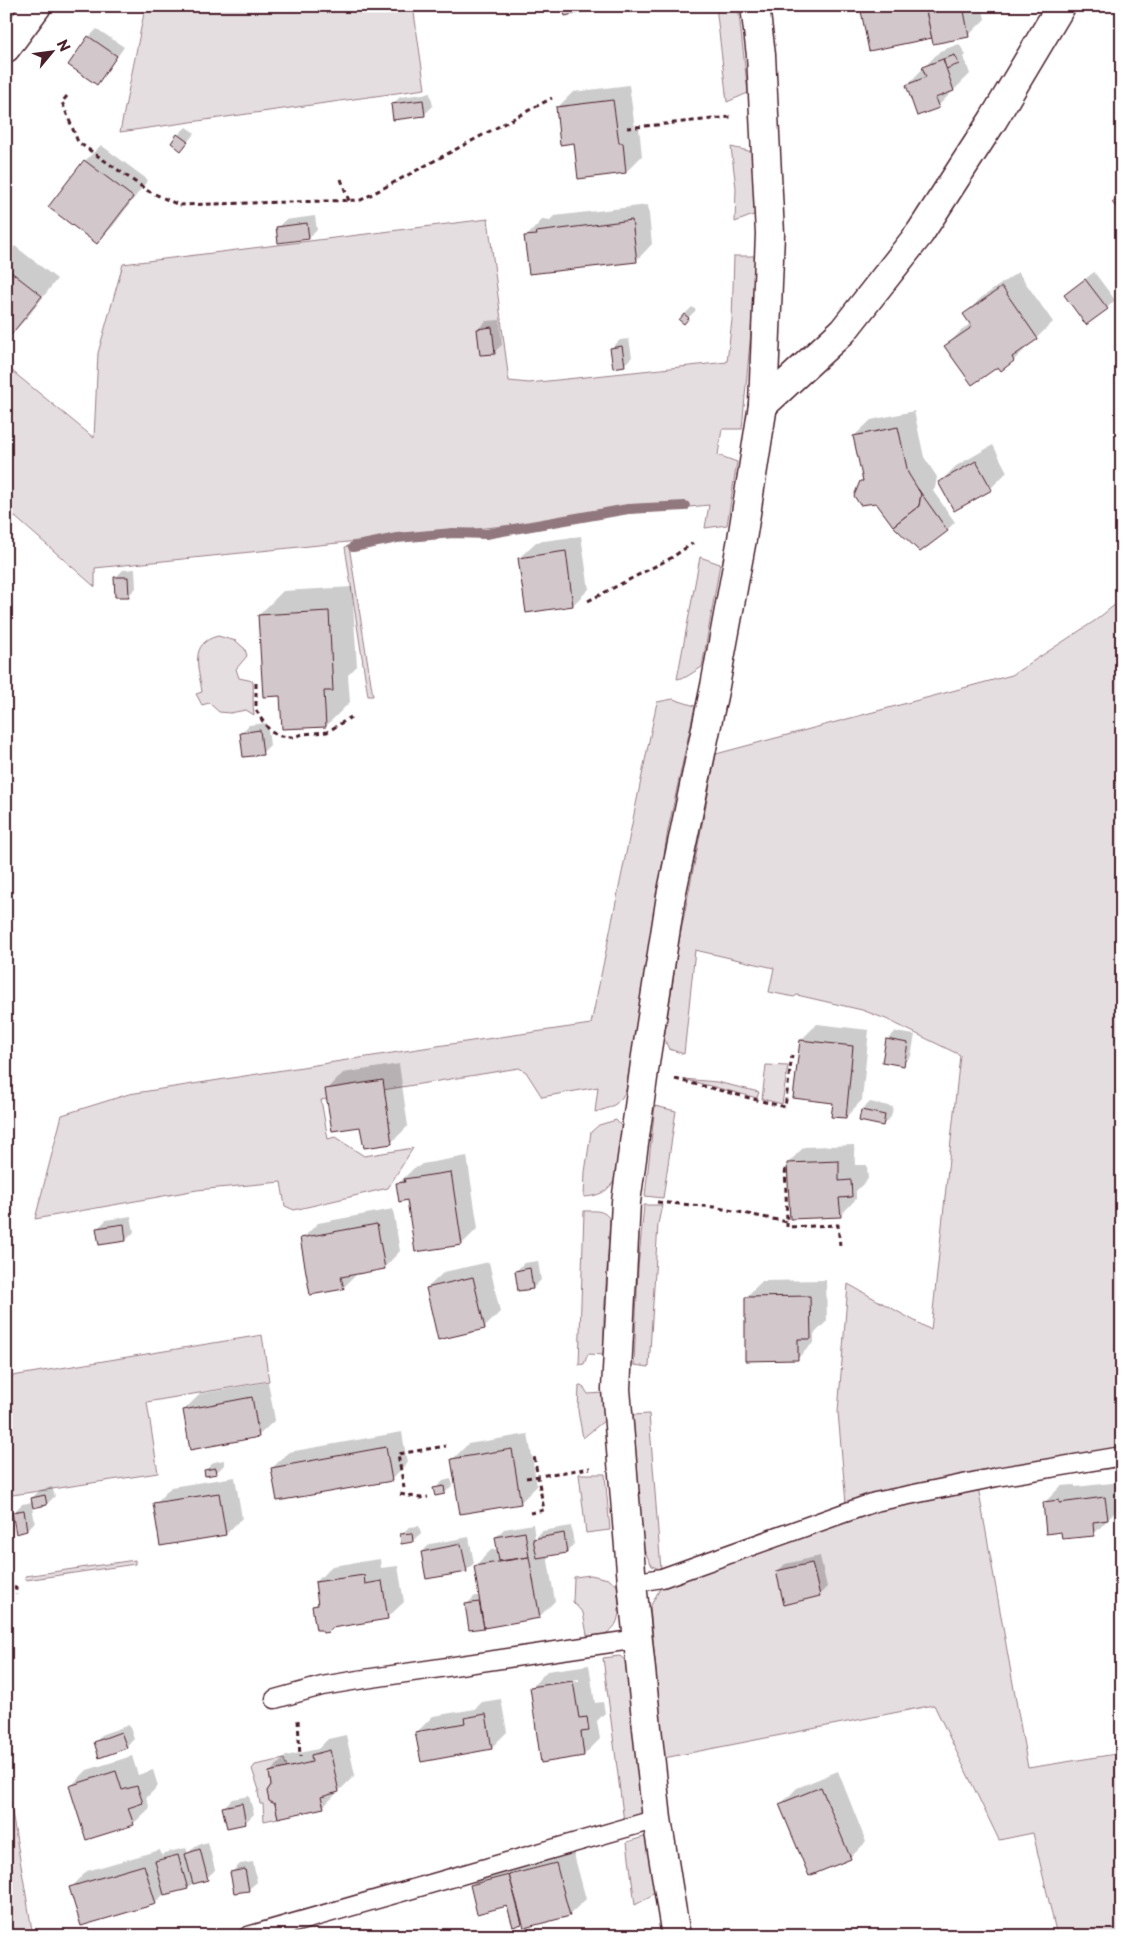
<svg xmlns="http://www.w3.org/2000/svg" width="1128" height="1942" viewBox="0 0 1128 1942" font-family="'Playpen Sans',sans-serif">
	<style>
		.green { fill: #e5dee0; stroke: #987e86 }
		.shadow { fill: #0003; fill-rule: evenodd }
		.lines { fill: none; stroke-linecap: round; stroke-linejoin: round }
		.stream { stroke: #91787e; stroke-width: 10 }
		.building { fill: #d2c7cb; stroke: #4a1f2b }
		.service-casing { stroke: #4a1f2b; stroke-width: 21 }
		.minor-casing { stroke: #4a1f2b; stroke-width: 31 }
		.tertiary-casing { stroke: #4a1f2b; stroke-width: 31 }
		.path { stroke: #4a1f2b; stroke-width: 3; stroke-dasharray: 5 4; stroke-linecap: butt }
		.service { stroke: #fff; stroke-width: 18 }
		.minor { stroke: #fff; stroke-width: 28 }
		.tertiary { stroke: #fff; stroke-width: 28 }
	</style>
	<rect width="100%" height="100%" fill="#fff"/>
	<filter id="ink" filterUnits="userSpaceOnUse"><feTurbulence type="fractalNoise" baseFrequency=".02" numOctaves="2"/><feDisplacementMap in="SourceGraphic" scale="10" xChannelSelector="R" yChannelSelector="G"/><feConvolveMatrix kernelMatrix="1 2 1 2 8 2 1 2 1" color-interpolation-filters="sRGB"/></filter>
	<g filter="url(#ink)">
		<g class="green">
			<polygon points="135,6 413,6 425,89 120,132 144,13"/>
			<polygon points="716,6 738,6 748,93 727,102"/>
			<polygon points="731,147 753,152 756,214 735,222 736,188"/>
			<polygon points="488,219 509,381 529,383 727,362 732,320 734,256 756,256 754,299 742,429 722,429 718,455 737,462 727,525 705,528 709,505 95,568 95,587 6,509 6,366 94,438 98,353 123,264"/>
			<polygon points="349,546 373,696 368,696 345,547"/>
			<polygon points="700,557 720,564 702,667 686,677 677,679"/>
			<polygon points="1122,599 1122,1467 978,1487 1028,1768 1122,1753 1122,1936 1057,1936 1033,1833 999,1840 934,1705 664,1758 650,1607 662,1585 661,1570 652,1566 643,1548 633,1415 649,1414 661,1570 846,1504 838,1412 848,1284 931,1330 960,1055 886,1019 862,1010 797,995 794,997 769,992 774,968 695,950 684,1054 669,1049 664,1039 679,941 716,754 1012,675 1096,620"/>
			<path d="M 218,636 L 236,641 L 245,649 L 247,656 L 236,669 L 239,678 L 253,681 C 254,693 252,703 254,715 L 246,710 L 230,713 L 219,712 L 209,703 L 202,705 L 196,694 L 202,692 C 199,669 188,643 218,636 Z"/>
			<path d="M 673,699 L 695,706 L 668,830 L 626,1090 C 620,1105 610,1108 595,1112 L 598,1087 L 542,1097 L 526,1072 L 519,1068 L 321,1100 L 328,1139 L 335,1137 L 364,1156 L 413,1148 L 388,1188 L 294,1210 L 285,1206 L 281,1182 L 197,1190 L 35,1219 L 62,1115 L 129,1094 L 437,1046 L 591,1024 L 657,702 Z"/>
			<polygon points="766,1065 788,1066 782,1104 762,1099"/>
			<polygon points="683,1079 717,1082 759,1092 757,1098"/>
			<polygon points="655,1106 676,1111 663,1198 645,1196"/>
			<path d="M 616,1120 L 622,1127 L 615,1179 C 608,1192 599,1196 584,1197 L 585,1172 L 591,1132 L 599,1125 Z"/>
			<polygon points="644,1205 662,1205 658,1224 649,1367 634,1365 638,1268"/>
			<path d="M 584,1211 C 594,1211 605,1209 610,1220 L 604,1319 L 604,1355 L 588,1354 L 584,1364 L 579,1365 Z"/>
			<polygon points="262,1335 269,1381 147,1402 158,1473 6,1496 6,1377"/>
			<polygon points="579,1385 584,1388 588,1394 604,1393 605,1420 583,1438 578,1411"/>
			<polygon points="579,1474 605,1474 610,1530 586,1533"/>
			<polygon points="135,1560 135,1564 26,1580 25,1576"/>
			<path d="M 591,1575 L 608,1579 L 617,1585 C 620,1617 624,1631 588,1640 L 583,1613 L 573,1602 L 574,1577 Z"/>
			<polygon points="620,1656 625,1660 644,1815 624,1822 603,1658"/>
			<polygon points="284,1759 287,1768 269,1772 271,1785 267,1791 275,1804 278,1818 264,1821 263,1804 260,1804 258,1792 259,1790 252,1769 255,1765"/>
			<polygon points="6,1777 33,1936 6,1936"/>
			<polygon points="647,1836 654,1891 650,1897 635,1905 627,1842"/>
		</g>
		<g class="shadow">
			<polygon points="861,6 982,6 985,19 968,36 933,36"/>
			<polygon points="97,29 124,47 104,76 96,83 70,65 89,37"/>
			<polygon points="959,44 966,55 964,57 970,74 938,106 918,114 907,85 940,51"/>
			<polygon points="629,85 635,128 639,127 642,156 626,172 575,141 557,108 573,92"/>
			<polygon points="430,93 433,106 425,114 392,105 400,97"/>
			<polygon points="186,127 195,133 181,149 178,135"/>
			<polygon points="101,145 148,180 113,226 97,243 85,161"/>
			<polygon points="648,205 652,244 636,261 526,237 542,220 550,220 554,216"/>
			<polygon points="315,216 317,230 309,238 277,228 285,220"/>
			<polygon points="15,246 57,279 27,318 11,334 6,330 6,255"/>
			<polygon points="1018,272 1053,322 1014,360 1001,369 998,365 946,346 962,330 971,323 965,314 981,298"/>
			<polygon points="1094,272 1115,300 1107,308 1065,295"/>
			<polygon points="692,307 696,310 684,322 684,315"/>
			<polygon points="500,320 502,345 494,352 478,329 486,321"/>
			<polygon points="629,339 632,357 624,365 612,348 620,340"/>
			<polygon points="914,411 924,457 937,477 935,488 933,491 955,522 947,530 877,502 861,482 864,479 854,436 871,420"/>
			<polygon points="993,445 1007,472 991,488 955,509 939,483 956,466"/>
			<polygon points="581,536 589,589 573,605 519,558 536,542"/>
			<polygon points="135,569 136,588 128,596 115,578 123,570"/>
			<polygon points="352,587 357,666 348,675 350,702 326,726 282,695 259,615 283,591"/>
			<polygon points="267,723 270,745 262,753 241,733 249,725"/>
			<polygon points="817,1024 869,1030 862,1100 846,1117 834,1102 801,1040"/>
			<polygon points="895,1032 915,1035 911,1056 903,1064 887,1040"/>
			<polygon points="399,1064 408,1126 392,1142 365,1146 361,1125 327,1090 343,1073"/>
			<polygon points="870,1102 893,1107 891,1117 883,1125 860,1120 862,1110"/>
			<polygon points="854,1145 855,1165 867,1165 868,1179 856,1191 856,1199 840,1216 788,1163 804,1147"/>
			<polygon points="467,1156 478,1228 462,1244 408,1199 398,1184 414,1168 418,1167 422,1164"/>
			<polygon points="393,1209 400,1251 384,1268 359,1272 343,1288 302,1239 318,1223"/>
			<polygon points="131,1216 134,1232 126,1240 98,1228 106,1220"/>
			<polygon points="538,1261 541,1280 533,1288 516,1271 524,1263"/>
			<polygon points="489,1262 500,1312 484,1328 427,1288 444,1272"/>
			<polygon points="826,1280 827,1321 814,1334 814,1342 798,1358 746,1297 762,1281"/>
			<polygon points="268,1382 275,1420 258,1436 184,1410 200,1394"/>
			<polygon points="402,1432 407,1463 391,1480 272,1468 289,1452"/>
			<polygon points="528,1434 537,1486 520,1503 452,1460 468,1444"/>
			<polygon points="224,1460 224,1465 216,1473 206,1470 214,1462"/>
			<polygon points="235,1477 242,1518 226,1534 155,1504 171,1487"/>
			<polygon points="451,1479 453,1485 445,1493 435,1489 443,1481"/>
			<polygon points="1121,1482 1122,1505 1093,1535 1062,1531 1044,1503 1061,1486 1075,1485 1075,1487"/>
			<polygon points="52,1487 55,1496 47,1504 32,1507 35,1522 27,1530 14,1512 22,1504 33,1502 32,1498 40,1490"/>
			<polygon points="533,1524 535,1539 542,1531 571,1526 574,1544 567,1552 547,1555 555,1601 539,1617 470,1629 467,1604 475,1596 480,1596 475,1566 491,1550 498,1549 496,1537 504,1529"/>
			<polygon points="419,1526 421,1533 413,1541 401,1535 409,1527"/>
			<polygon points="469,1537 474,1563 466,1571 422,1552 430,1544"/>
			<polygon points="820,1556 827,1587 819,1595 777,1572 785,1564"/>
			<polygon points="380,1559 381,1568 398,1566 404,1602 387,1618 321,1628 314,1607 319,1601 316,1582 332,1566"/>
			<path d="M 589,1665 L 595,1703 L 603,1702 L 605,1713 L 597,1721 L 600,1739 L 584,1755 L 531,1688 L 547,1671 ZM 579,1679 L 579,1681 L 548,1686 L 548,1683 Z"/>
			<polygon points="501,1699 507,1732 491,1748 417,1732 433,1716 475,1709 482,1702"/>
			<polygon points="129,1725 134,1739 126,1747 95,1742 103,1734"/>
			<polygon points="346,1735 355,1775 323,1807 270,1772 286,1756 318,1749 328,1739"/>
			<polygon points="132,1756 138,1775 153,1770 158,1786 146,1798 150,1808 133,1824 71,1786 87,1770"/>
			<polygon points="838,1771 866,1842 850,1858 781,1804 797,1788"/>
			<polygon points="249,1796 254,1814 246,1822 228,1826 224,1807 232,1799"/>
			<polygon points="208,1842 215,1870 207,1878 193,1883 187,1888 164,1894 155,1903 71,1888 87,1871 160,1850 162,1856 164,1853 186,1848 188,1853 195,1846"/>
			<polygon points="572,1847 586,1899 569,1915 522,1923 508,1904 471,1886 479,1878"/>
			<polygon points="253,1862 257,1882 249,1889 235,1892 232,1872 240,1864"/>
		</g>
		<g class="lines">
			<polyline class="stream" points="353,547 397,538 453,533 486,534 628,509 685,506"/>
		</g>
		<g class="building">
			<polygon points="562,6 600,6 600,8 565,16"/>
			<polygon points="860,6 911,6 911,9 925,6 932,38 869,51"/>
			<polygon points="925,6 963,6 969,37 933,44"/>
			<polygon points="88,36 117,56 97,85 68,65"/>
			<polygon points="955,55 959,64 946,69 943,59"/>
			<polygon points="943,59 954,91 935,98 939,108 917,116 906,85 926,77 922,67"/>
			<polygon points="423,100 425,116 393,120 391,104"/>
			<polygon points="613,100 619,143 623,143 626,173 578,179 574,143 560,145 556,107"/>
			<polygon points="177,134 188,142 181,151 171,143"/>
			<polygon points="84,160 133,197 97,244 48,207"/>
			<polygon points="1122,195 1122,215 1112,202"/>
			<polygon points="632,220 637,262 529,274 524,236 537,235 536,232"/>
			<polygon points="307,223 309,239 278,243 276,227"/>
			<polygon points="6,268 42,296 11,335 6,332"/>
			<polygon points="1085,279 1108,309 1086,325 1064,295"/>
			<polygon points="1002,287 1038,339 1012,357 1014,361 1001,371 998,367 972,385 944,346 972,327 963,314"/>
			<polygon points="684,314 689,318 684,324 679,320"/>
			<polygon points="492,327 495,354 480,355 477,329"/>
			<polygon points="622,346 625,366 613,368 610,348"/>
			<polygon points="898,427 908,473 921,494 919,506 893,526 876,503 860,505 854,496 860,481 863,481 853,436"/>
			<polygon points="976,461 992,490 954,511 938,482"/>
			<polygon points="918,489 948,531 920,552 893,526 919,506 921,494"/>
			<polygon points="566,551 573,606 526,613 518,558"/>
			<polygon points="114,577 128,577 129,597 115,597"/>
			<polygon points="329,611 333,691 324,691 326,727 282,729 280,696 263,697 258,615"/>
			<polygon points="260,730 263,755 243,757 240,733"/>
			<polygon points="886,1039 908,1043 904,1066 882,1062"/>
			<polygon points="800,1040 853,1046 846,1118 831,1117 833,1103 793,1098"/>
			<polygon points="383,1080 392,1144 364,1148 360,1127 332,1131 325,1089"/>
			<polygon points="861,1110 885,1115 883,1126 859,1121"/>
			<polygon points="839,1161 839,1181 851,1180 852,1197 839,1198 841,1217 790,1219 787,1163"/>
			<polygon points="451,1172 462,1245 415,1252 407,1200 399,1202 396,1183 405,1182 404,1179"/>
			<polygon points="124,1224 126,1241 99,1245 96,1228"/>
			<polygon points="377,1224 385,1269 341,1277 344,1289 310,1295 300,1238"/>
			<polygon points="530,1268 533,1289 518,1291 515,1271"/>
			<polygon points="473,1277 485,1329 438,1340 426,1288"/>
			<polygon points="810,1296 811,1339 798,1339 798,1360 745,1361 745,1297"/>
			<polygon points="252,1397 259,1437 190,1450 183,1410"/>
			<polygon points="386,1447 392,1481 277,1501 271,1468"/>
			<polygon points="512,1449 521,1504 460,1514 451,1459"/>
			<polygon points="216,1468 217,1474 205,1476 204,1470"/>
			<polygon points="444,1486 445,1494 435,1496 433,1488"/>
			<polygon points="219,1493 226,1535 160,1546 153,1503"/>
			<polygon points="45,1495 47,1505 33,1508 31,1498"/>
			<polygon points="1105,1497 1108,1520 1093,1522 1094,1536 1062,1539 1061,1532 1046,1534 1043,1502 1059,1500 1059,1503"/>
			<polygon points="24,1510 27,1531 16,1534 12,1512"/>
			<polygon points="525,1532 529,1557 499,1561 495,1537"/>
			<polygon points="412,1533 413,1542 401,1544 400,1534"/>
			<polygon points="564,1533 567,1553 537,1558 533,1539"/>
			<polygon points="461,1544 467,1572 426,1579 421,1552"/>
			<polygon points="529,1557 540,1618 484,1628 474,1566"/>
			<polygon points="812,1563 820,1596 784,1605 776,1571"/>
			<polygon points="364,1575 365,1584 382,1581 388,1619 332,1628 329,1632 323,1633 321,1630 316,1630 312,1606 318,1605 315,1582"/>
			<polygon points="479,1602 484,1628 469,1630 465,1604"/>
			<polygon points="573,1681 579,1718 587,1717 589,1731 581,1732 584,1756 541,1763 530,1687"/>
			<polygon points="486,1714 492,1749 421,1762 415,1732 465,1723 464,1718"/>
			<polygon points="121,1732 127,1748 99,1758 94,1742"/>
			<polygon points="330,1750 339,1792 321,1797 324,1808 278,1818 275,1804 269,1801 267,1791 271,1785 269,1772 312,1762 311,1755"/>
			<polygon points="116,1771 122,1790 137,1786 143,1803 128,1808 134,1825 86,1840 69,1786"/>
			<polygon points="821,1787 851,1859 809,1876 779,1804"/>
			<polygon points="242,1803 246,1824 227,1828 222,1807"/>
			<polygon points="200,1849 208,1880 193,1884 185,1854"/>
			<polygon points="178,1855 188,1889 164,1895 155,1861"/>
			<polygon points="556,1863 570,1916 524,1928 509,1875"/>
			<polygon points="144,1865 156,1904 81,1926 69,1887"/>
			<polygon points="245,1869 249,1891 234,1893 230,1872"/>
			<polygon points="509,1875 522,1924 513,1927 507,1906 477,1914 470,1885"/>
		</g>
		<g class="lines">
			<defs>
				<g id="service">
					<polyline points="632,1583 662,1578 875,1502 997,1477 1122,1456"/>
					<polyline points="275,1699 322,1686 358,1680 638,1639"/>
					<polyline points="248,1936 657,1819"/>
				</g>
				<g id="minor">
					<polyline points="6,48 37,6"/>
					<polyline points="763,405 843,331 920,233 993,120 1061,6"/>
				</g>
				<polyline id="tertiary" points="676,1936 657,1819 647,1728 632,1583 616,1389 626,1202 646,1056 671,896 715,686 742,539 763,405 770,234 761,55 755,6"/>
			</defs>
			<use href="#service" class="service-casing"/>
			<use href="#minor" class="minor-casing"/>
			<use href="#tertiary" class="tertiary-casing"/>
			<g class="path">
				<polyline points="67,96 62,102 78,142 148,191 179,205 361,200 552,98"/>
				<polyline points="627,128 731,117"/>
				<polyline points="341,179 349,201"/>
				<polyline points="588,601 671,558 693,543"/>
				<polyline points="256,683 256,710 262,720 271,732 280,736 293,737 303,734 327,732 351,717"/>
				<polyline points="675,1079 785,1107 792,1055"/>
				<polyline points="657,1202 714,1207 787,1222 785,1165"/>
				<polyline points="787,1222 787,1227 838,1225 840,1246"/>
				<polyline points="526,1478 590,1468"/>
				<polyline points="404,1488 398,1454 446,1446"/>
				<polyline points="400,1494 420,1498 428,1497"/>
				<polyline points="530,1513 544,1510 534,1456"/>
				<polyline points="6,1583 16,1588 16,1595"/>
				<polyline points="298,1720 300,1757"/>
			</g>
			<use href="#service" class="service"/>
			<use href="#minor" class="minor"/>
			<use href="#tertiary" class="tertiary"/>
		</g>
	</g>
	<rect width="1128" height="1942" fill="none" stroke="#fff" stroke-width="25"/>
	<rect x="12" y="12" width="1103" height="1917" fill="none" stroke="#4a1f2b" stroke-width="2" filter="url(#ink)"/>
	<g transform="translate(52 52) rotate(61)" stroke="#ffffff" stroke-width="4" paint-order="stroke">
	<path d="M0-4L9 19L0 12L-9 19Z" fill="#4a1f2b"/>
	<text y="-8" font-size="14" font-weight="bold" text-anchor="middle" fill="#4a1f2b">N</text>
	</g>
</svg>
